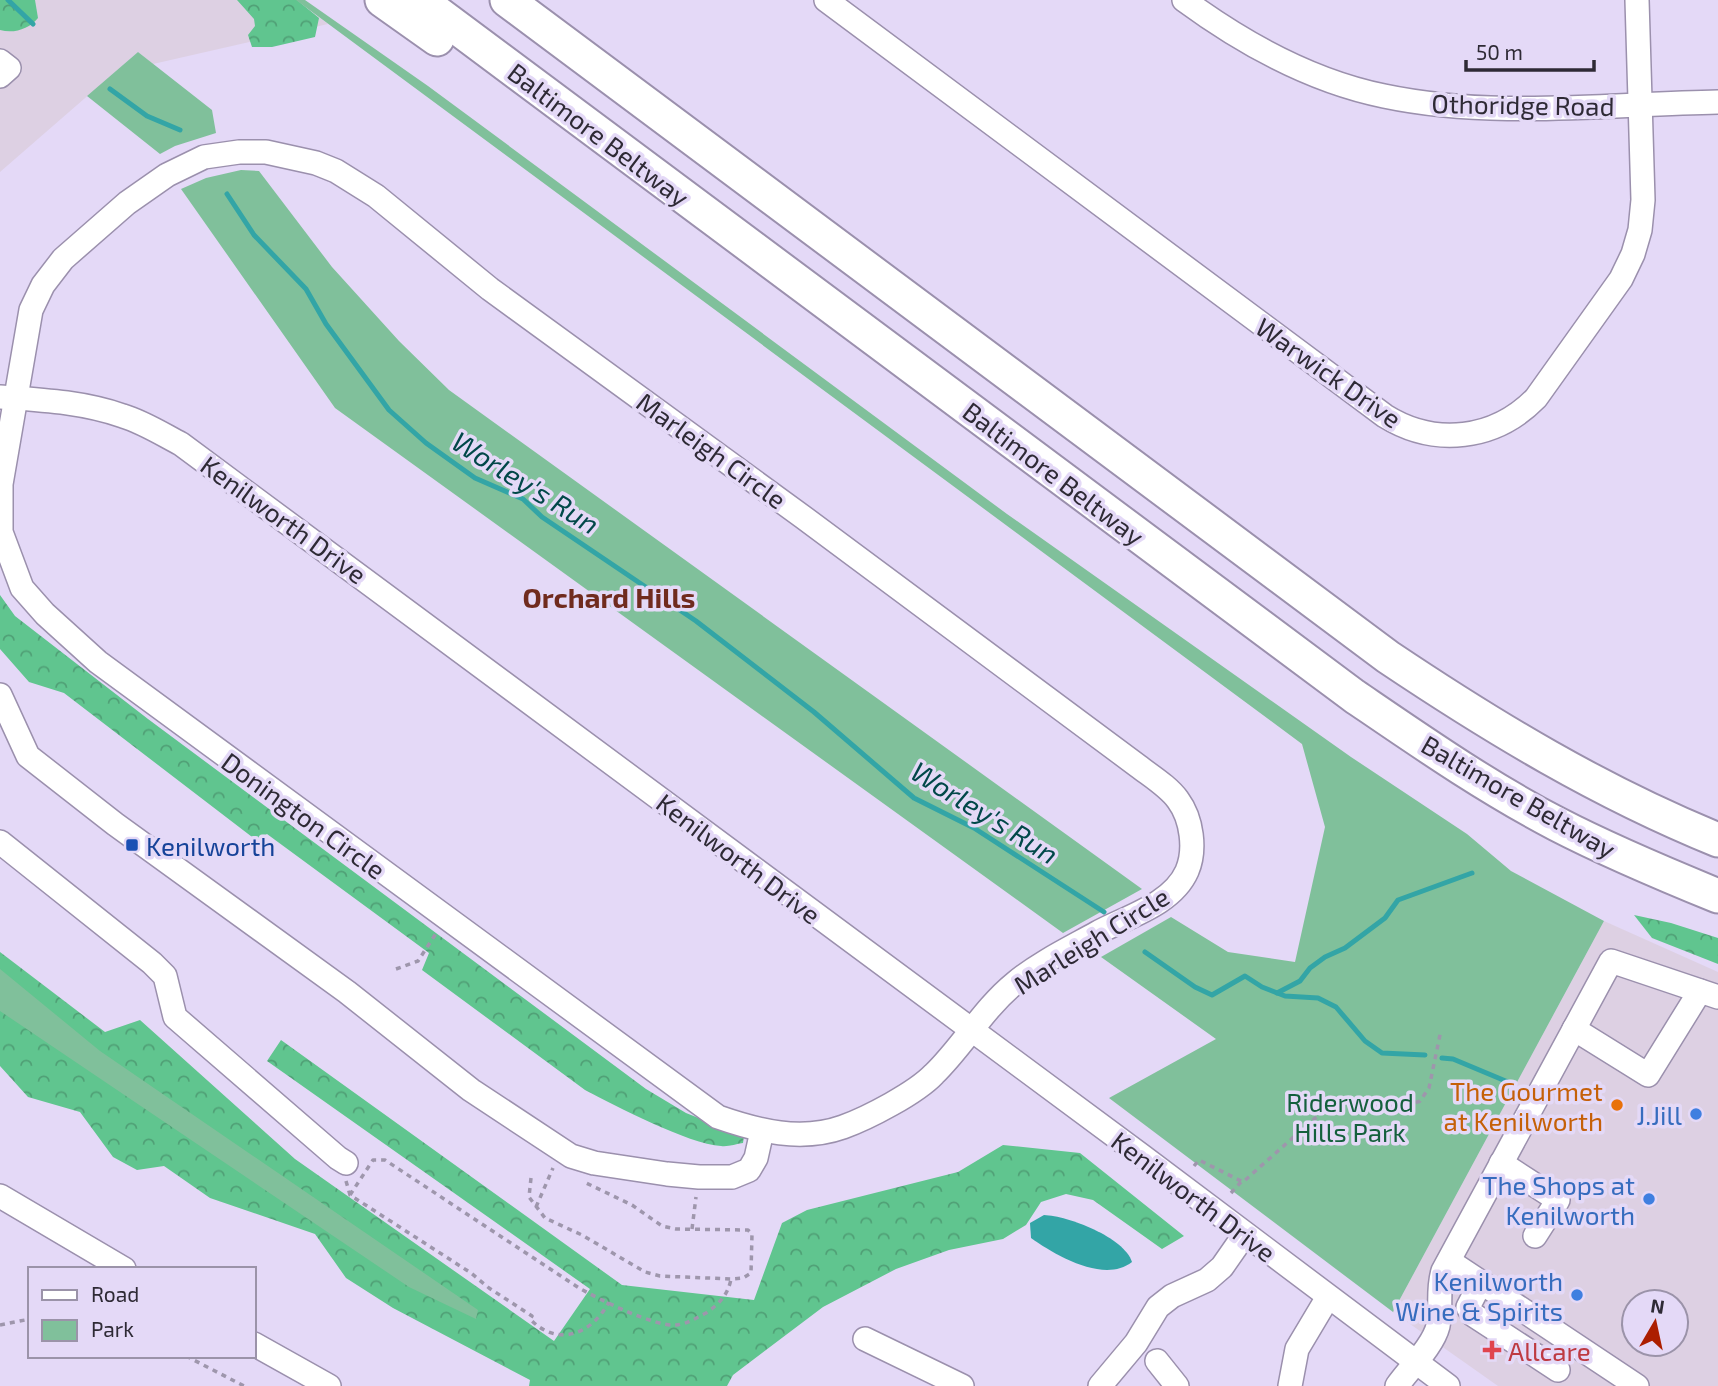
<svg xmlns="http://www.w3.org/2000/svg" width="1718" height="1386" viewBox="0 0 1718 1386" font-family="'Exo 2',sans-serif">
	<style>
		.commercial { fill: #ddd0e3; fill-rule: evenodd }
		.forest { fill: url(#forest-crowns) }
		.park { fill: #80c09b }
		.water { fill: #33a5a6 }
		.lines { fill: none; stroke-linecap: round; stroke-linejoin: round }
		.stream { stroke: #33a5a6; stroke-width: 5 }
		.minor-casing { stroke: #9b90ad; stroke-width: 26 }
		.highway-casing { stroke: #9b90ad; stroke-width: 37 }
		.path { stroke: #9e96ac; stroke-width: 3.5; stroke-dasharray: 5 5; stroke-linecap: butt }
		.minor { stroke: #fff; stroke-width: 23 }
		.highway { stroke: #fff; stroke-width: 33 }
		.transit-dot { fill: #1a4fb4; stroke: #e4d9f7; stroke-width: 2.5 }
		.food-dot { fill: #e8710a; stroke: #e4d9f7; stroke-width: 2.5 }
		.shop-dot { fill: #3f7fe0; stroke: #e4d9f7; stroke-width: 2.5 }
		.health-dot { fill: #e0444e; stroke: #e4d9f7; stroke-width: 2.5 }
		.labels { text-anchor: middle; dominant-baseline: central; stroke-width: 7; stroke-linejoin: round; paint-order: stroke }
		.street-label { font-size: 26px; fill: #2e2a35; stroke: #e4d9f7 }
		.transit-label { font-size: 26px; fill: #164399; stroke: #e4d9f7; text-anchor: start }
		.food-label { font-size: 26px; fill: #c56008; stroke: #e4d9f7; text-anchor: end }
		.park-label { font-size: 26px; fill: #14603d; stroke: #e4d9f7 }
		.shop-label { font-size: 26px; fill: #366cbe; stroke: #e4d9f7; text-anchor: end }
		.health-label { font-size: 26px; fill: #be3a42; stroke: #e4d9f7; text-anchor: start }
		.water-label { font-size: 28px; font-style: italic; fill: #024849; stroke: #e4d9f7 }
		.neighbourhood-label { font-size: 28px; font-weight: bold; fill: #702b1e; stroke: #e4d9f7 }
	</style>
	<defs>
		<pattern id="forest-crowns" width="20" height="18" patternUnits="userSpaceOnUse" patternTransform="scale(1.75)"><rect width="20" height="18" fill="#60c58f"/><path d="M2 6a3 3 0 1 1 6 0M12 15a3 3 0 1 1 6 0" fill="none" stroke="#50a076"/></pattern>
	</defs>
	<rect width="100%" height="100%" fill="#e4d9f7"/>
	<g class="commercial">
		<polygon points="0,0 296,0 328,24 153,64 138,52 0,172"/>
		<path d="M 1604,921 L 1718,972 L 1718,1386 L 1498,1386 L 1393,1312 ZM 1634,1302 L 1676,1302 L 1676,1344 L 1634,1344 Z"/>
	</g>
	<g class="forest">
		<path d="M 0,0 L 35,0 L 38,18 C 29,29 14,34 0,30 Z"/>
		<polygon points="237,0 297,0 319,18 315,37 272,47 252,47 248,35 255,26 254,19"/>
		<path d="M 0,595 L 15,616 L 148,719 L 646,1089 L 686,1113 L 744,1136 L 743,1143 C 736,1144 728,1147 721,1146 C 688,1144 616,1106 585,1090 L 422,970 L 429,953 L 267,834 L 256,840 L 64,693 L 29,682 L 0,649 Z"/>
		<polygon points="1634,915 1671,923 1718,938 1718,964 1652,938"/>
		<polygon points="0,952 105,1032 140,1020 295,1159 554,1341 590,1289 267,1061 281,1040 622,1285 754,1300 782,1223 807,1210 958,1172 1003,1145 1080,1153 1184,1236 1162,1249 1093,1200 1066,1194 1041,1202 1026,1225 1003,1239 949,1250 896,1269 823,1307 733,1375 727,1386 529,1386 530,1380 393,1308 346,1278 315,1234 210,1198 164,1166 137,1170 113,1157 80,1112 28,1097 0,1066"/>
	</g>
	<g class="park">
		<polygon points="296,0 305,0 428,86 1007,514 1351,757 1467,834 1511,871 1604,921 1393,1312 1109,1098 1216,1039 1101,957 1171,917 1228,952 1295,962 1325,827 1302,744"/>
		<polygon points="138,52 212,110 216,133 175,146 160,154 87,96"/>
		<polygon points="241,170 259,171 332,267 399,341 449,390 1142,889 1063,933 335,408 181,189 206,178"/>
		<polygon points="0,969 100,1051 478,1310 476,1319 409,1287 0,1011"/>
	</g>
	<path class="water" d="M 1044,1215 C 1068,1216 1124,1237 1132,1262 C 1104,1284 1055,1255 1031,1238 L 1030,1223 Z"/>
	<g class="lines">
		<g class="stream">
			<polyline points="8,0 33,24"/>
			<polyline points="110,89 147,116 180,130"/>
			<polyline points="227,194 254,235 306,289 326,324 389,410 426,443 475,478 523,499 542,517 696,621 814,712 914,798 974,828 1104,912"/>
			<polyline points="1145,952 1195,987 1212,995 1245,976 1262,987 1285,996 1318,998 1336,1007 1365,1041 1382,1053 1425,1055"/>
			<polyline points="1277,993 1300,981 1310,968 1325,957 1345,948 1385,918 1398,900 1472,873"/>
			<polyline points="1442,1058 1453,1059 1508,1082"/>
		</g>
		<defs>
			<g id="minor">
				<path d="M 826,0 L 1385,416 C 1435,447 1495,440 1536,398 L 1621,279 L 1633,254 L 1640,230 L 1643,200 L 1637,0"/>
				<path d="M 1184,0 C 1244,44 1310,81 1384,96 C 1493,119 1607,104 1718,102"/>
				<polyline points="0,61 9,68 0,76"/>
				<path d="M 239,152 L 266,152 L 316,163 L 336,171 L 376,196 L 490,289 L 803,517 L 1138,766 C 1151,776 1169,787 1178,800 C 1192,819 1196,850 1187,871 C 1172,905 1126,917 1097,933 C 1070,948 1039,963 1015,983 C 983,1009 963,1046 934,1074 C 916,1093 868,1118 843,1127 C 801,1142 758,1131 718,1117 L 98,662 L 45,614 L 22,588 L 1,532 L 1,484 L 31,310 L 43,285 L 63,259 L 127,203 L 167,175 L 204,157 Z"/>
				<path d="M 0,397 C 42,400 83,402 123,416 C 143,422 162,434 181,444 L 1142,1156 L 1448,1386"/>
				<polyline points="0,695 28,756 115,824 347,992 471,1090 571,1156 594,1163 667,1174 699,1177 732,1177 749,1170 756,1158 762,1131"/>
				<polyline points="0,842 152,963 165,976 175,1017 338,1158 346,1163"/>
				<polyline points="1574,1029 1648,1075 1700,991"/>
				<polyline points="1501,1163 1558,1200 1535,1236"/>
				<polyline points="0,1196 124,1269"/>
				<polyline points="1449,1261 1637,1386"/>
				<polyline points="1481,1282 1468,1307 1472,1314 1558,1370"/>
				<polyline points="865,1339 962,1386"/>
				<polyline points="254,1344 329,1386"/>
				<polyline points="1157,1361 1177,1386"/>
				<polyline points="1100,1386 1136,1343 1158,1307 1172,1296 1207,1280 1222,1267 1245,1234"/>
				<polyline points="1290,1386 1297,1349 1328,1297"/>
				<path d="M 1397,1386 C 1409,1369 1433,1346 1438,1326 C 1442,1308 1437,1290 1443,1271 L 1611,961 L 1718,997"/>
			</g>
			<g id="highway">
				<polyline points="382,0 437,39"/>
				<path d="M 420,0 L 1354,696 C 1420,741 1486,787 1557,824 C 1609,851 1664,874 1718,896"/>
				<path d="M 507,0 L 1388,657 C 1494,728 1600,792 1718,840"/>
			</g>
		</defs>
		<use href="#minor" class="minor-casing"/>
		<use href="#highway" class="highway-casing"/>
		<g class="path">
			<polyline points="396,969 418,961 437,932"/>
			<polyline points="1194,1166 1199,1160 1243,1182 1314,1119 1335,1104 1353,1101 1402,1108 1420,1101 1429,1088 1441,1030"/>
			<polyline points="531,1178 529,1197 545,1218 582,1235 645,1272 660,1276 731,1279 743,1278 751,1273 752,1234 748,1230 676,1229 662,1226 632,1205 584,1182"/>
			<path d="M 346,1181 L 350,1195 L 471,1273 L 489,1288 L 532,1316 L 530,1319 C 558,1348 592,1334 609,1302"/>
			<polyline points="1231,1193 1241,1182"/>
			<path d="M 350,1195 L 373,1160 L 385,1160 L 579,1288 C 599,1299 654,1327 676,1325 C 687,1324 696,1318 706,1313 C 719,1304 728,1295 731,1279"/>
			<polyline points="536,1207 553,1168"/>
			<polyline points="692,1229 696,1197"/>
			<polyline points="0,1325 30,1319"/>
			<polyline points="186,1356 244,1386"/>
		</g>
		<use href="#minor" class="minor"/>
		<use href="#highway" class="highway"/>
	</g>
	<rect class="transit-dot" x="125" y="838" width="14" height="14" rx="3.5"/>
	<circle class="food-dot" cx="1617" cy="1105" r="7"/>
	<g class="shop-dot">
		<circle cx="1696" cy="1114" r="7"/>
		<circle cx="1649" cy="1199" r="7"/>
		<circle cx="1577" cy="1295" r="7"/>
	</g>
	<path class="health-dot" d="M1488.5 1339.5h7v7h7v7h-7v7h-7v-7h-7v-7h7z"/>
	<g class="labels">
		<g class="street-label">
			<text transform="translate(1523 104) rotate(1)">Othoridge Road</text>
			<text transform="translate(599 134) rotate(37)">Baltimore Beltway</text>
			<text transform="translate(1329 372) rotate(35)">Warwick Drive</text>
			<text transform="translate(712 450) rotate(36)">Marleigh Circle</text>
			<text transform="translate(1054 473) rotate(37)">Baltimore Beltway</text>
			<text transform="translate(284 519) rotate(36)">Kenilworth Drive</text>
			<text transform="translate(1519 796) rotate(30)">Baltimore Beltway</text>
			<text transform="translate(304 815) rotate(36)">Donington Circle</text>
			<text transform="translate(739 858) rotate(37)">Kenilworth Drive</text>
			<text transform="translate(1091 940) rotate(-32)">Marleigh Circle</text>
			<text transform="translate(1194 1196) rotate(37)">Kenilworth Drive</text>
		</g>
		<g class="transit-label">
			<text x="146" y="845">Kenilworth</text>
		</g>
		<g class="food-label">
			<text x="1603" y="1090">The Gourmet<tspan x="1603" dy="30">at Kenilworth</tspan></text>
		</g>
		<g class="park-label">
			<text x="1350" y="1101">Riderwood<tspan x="1350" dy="30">Hills Park</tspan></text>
		</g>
		<g class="shop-label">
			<text x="1682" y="1114">J.Jill</text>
			<text x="1635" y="1184">The Shops at<tspan x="1635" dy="30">Kenilworth</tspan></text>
			<text x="1563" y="1280">Kenilworth<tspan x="1563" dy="30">Wine &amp; Spirits</tspan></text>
		</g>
		<g class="health-label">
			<text x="1508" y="1350">Allcare</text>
		</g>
		<g class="water-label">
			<text transform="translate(526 482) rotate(32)">Worley's Run</text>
			<text transform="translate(985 812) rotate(32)">Worley's Run</text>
		</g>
		<g class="neighbourhood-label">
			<text x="609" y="597">Orchard Hills</text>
		</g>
	</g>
	<rect x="28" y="1267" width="228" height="91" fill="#e4d9f7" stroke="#9b93a9" stroke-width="2"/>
	<rect x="42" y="1290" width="35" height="10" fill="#ffffff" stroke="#9b93a9" stroke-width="2"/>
	<text x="91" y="1302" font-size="21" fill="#2e2a35">Road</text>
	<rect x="42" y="1320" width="35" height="21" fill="#80c09b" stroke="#9b93a9" stroke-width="2"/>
	<text x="91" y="1337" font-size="21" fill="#2e2a35">Park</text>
	<g transform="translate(1655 1323) rotate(9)"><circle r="33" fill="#e4d9f7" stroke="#9b93a9" stroke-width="2"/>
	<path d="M0-5L12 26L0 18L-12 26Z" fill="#ac1e00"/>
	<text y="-10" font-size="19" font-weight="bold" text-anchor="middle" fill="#2e2a35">N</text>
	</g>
	<path d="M1466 60v10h128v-10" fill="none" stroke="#2e2a35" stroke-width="3.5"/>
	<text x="1476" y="60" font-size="21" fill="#2e2a35" stroke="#e4d9f7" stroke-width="5" paint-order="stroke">50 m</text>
</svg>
